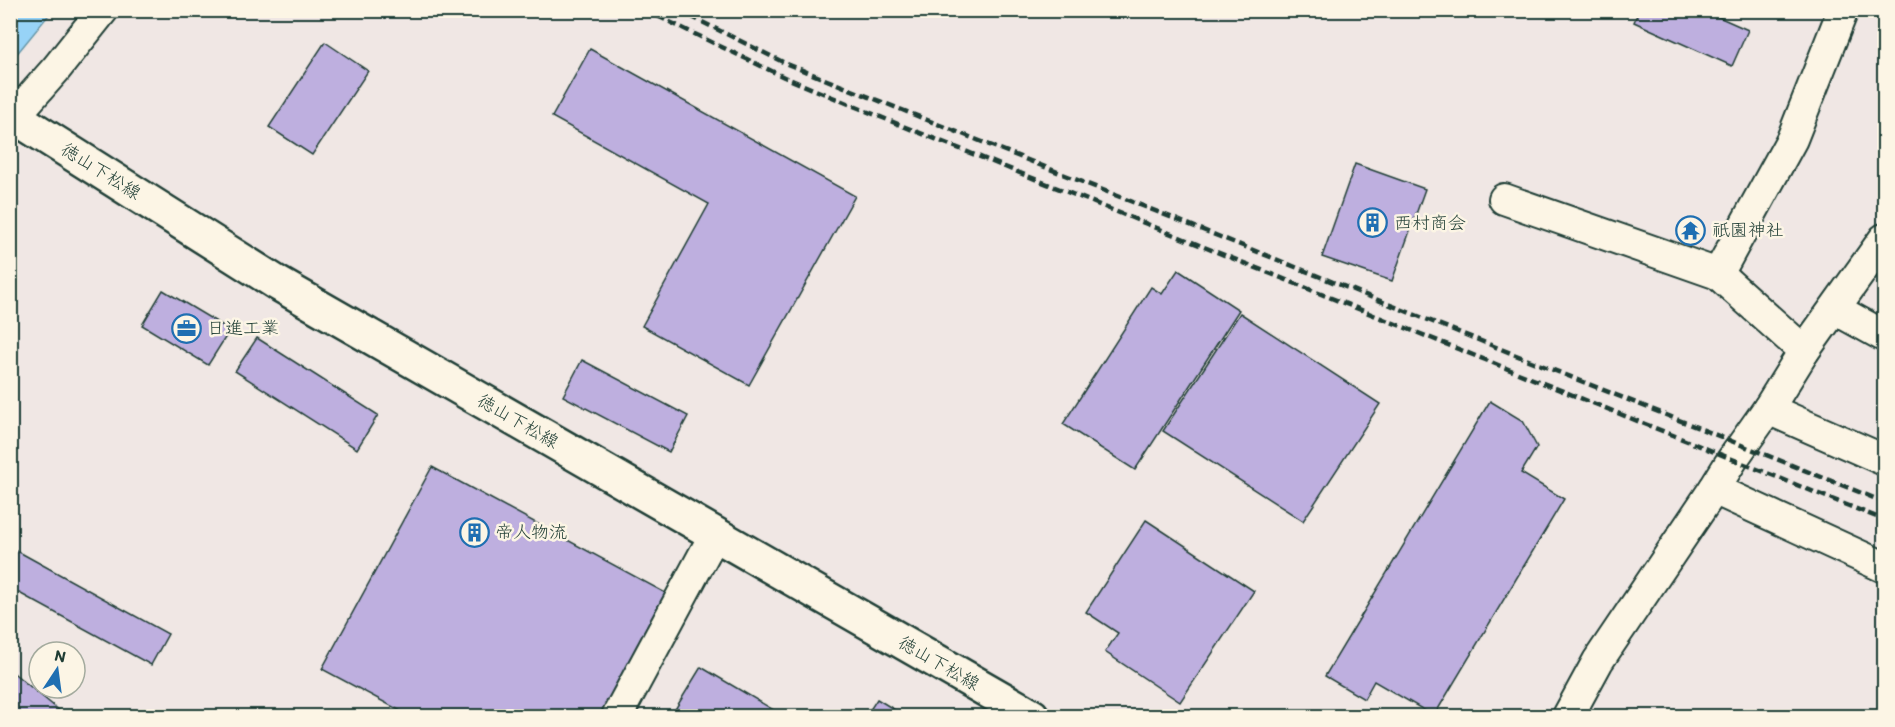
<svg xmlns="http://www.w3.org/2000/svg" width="1895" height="727" viewBox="0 0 1895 727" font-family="Itim,'Klee One',sans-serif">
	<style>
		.water { fill: #97d3f7; stroke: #6797a9; stroke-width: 1.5 }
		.building { fill: #beafdf; stroke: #1f3d34; stroke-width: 1.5 }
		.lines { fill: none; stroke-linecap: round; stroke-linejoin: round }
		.minor-casing { stroke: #1f3d34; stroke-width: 34 }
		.major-casing { stroke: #1f3d34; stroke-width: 38 }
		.minor { stroke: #fcf5e5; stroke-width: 30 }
		.major { stroke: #fcf5e5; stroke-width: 33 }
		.rail { stroke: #1f3d34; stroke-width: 4.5; stroke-dasharray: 9 4.5; stroke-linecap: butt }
		.labels { text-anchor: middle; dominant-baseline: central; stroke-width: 5; stroke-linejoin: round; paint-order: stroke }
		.street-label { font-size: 18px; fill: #1f3d34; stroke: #fcf5e5 }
		.poi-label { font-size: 18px; fill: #1f3d34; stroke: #fcf5e5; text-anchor: start }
	</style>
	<rect width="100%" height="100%" fill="#f0e7e4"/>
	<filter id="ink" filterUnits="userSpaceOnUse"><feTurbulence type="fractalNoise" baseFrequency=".0167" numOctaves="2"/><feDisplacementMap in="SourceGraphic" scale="12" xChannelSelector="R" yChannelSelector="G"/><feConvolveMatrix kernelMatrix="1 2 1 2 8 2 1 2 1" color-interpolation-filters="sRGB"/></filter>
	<g filter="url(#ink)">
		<polygon class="water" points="11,10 52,11 11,61 10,11"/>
		<g class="building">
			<polygon points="1639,10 1703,10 1748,30 1732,66 1634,22"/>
			<polygon points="325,42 368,71 312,155 269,127"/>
			<polygon points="590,49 855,196 749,385 642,326 709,204 552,117"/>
			<polygon points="1355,164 1425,189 1392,281 1322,257"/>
			<polygon points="1178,270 1239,310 1135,470 1063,424 1151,287 1162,294"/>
			<polygon points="163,290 230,330 208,365 142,325"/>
			<polygon points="1240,313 1380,404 1303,521 1163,431"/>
			<polygon points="257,338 378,415 357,449 235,371"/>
			<polygon points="582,360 688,416 669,452 563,396"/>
			<polygon points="1490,401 1523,421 1537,447 1521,473 1564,499 1434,716 1374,681 1364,699 1325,676"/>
			<polygon points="432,467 673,597 608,716 410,716 322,669"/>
			<polygon points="1146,520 1254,591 1180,702 1105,652 1118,633 1086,612"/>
			<polygon points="10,547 168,634 151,665 10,588"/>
			<polygon points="701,667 782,715 781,716 671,716"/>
			<polygon points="10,670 66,716 10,716"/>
			<polygon points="877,699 905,716 866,716"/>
		</g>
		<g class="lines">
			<defs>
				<g id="minor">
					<polyline points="10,121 56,69 103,10"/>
					<polyline points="1504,199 1718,274 1804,351"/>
					<polyline points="1718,274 1792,139 1843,10"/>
					<polyline points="1835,309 1884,336"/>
					<polyline points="1768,409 1884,460"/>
					<polyline points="1714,489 1884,567"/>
					<polyline points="617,716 715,534"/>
					<polyline points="1568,716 1598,661 1714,489 1732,460 1768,409 1804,351 1884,239"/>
				</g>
				<polyline id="major" points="10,114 277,283 1032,716"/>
			</defs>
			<use href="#minor" class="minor-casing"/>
			<use href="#major" class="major-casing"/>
			<use href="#minor" class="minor"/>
			<use href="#major" class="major"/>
			<g class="rail">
				<polyline points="645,10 784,77 878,116 1884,520"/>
				<polyline points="678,10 787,64 1884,502"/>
			</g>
		</g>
	</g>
	<defs>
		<symbol id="building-ring" viewBox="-11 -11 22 22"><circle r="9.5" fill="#fcf5e5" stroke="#1f6fb2" stroke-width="1.5"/><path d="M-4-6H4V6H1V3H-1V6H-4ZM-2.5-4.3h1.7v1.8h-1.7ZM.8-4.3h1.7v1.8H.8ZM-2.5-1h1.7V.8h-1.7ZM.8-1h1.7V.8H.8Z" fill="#1f6fb2"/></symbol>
		<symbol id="temple-ring" viewBox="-11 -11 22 22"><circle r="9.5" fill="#fcf5e5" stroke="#1f6fb2" stroke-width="1.5"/><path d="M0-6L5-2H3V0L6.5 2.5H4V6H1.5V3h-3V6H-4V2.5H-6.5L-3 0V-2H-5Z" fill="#1f6fb2"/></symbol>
		<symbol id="office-ring" viewBox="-11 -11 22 22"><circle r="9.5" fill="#fcf5e5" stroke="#1f6fb2" stroke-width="1.5"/><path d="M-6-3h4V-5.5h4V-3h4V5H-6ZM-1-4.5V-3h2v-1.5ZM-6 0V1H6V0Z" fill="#1f6fb2"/></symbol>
	</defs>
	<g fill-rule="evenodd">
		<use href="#building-ring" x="1356" y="206" width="33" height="33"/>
		<use href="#temple-ring" x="1674" y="214" width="33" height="33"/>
		<use href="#office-ring" x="170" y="312" width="33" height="33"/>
		<use href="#building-ring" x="458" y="516" width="33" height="33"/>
	</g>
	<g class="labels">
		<g class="street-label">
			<text transform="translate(101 171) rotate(32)">徳山下松線</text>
			<text transform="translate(518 421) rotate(30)">徳山下松線</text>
			<text transform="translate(939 663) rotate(30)">徳山下松線</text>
		</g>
		<g class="poi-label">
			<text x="1394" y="223">西村商会</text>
			<text x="1712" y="230">祇園神社</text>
			<text x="207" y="328">日進工業</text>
			<text x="495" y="532">帝人物流</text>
		</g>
	</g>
	<rect width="1895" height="727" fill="none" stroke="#fcf5e5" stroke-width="36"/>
	<rect x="18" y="18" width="1859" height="691" fill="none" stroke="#1f3d34" stroke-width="2" filter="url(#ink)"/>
	<g transform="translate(57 670) rotate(13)"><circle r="28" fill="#fcf5e5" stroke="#a4ab9e" stroke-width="1.5"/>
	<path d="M0-4.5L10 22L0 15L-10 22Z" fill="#1f6fb2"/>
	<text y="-9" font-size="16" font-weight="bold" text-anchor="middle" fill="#1f3d34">N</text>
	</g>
</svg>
